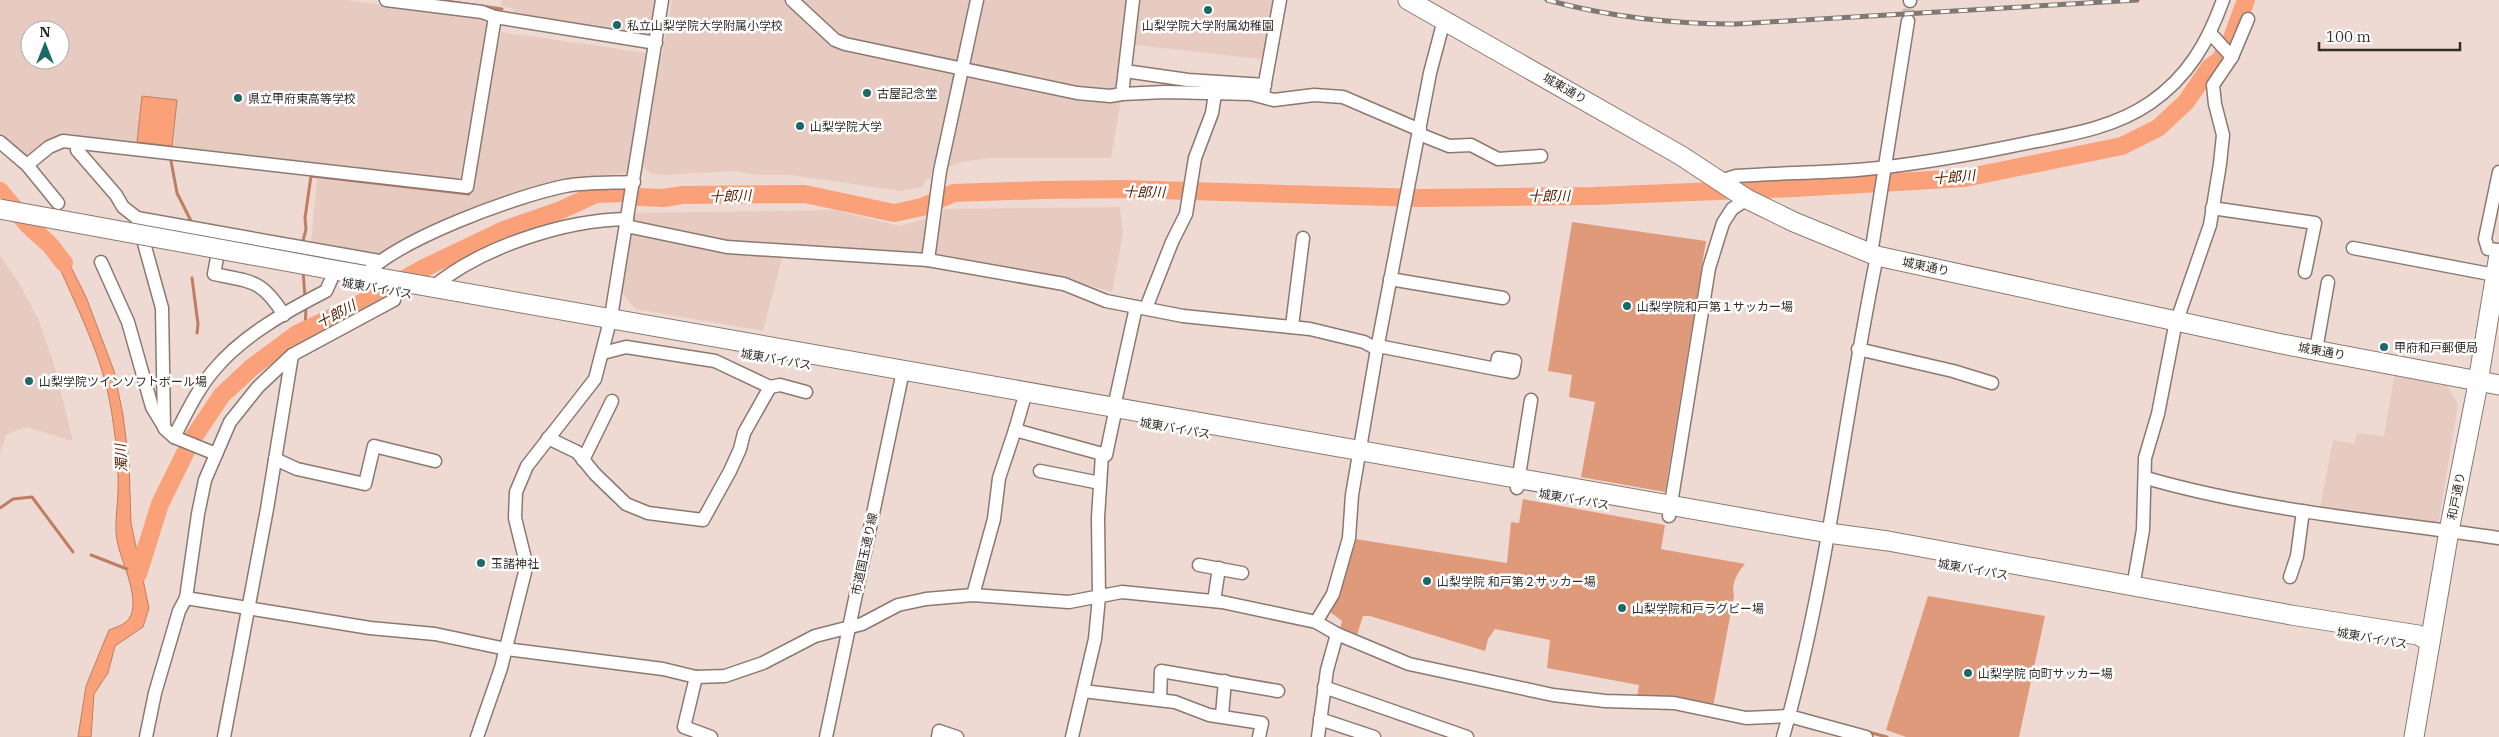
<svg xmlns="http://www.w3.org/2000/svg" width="2499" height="737" viewBox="0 0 2499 737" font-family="'IBM Plex Serif','Noto Sans JP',serif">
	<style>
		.built { fill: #e7cbc0; fill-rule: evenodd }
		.green { fill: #df9a7c }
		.water { fill: #fba179; stroke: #bf7e61 }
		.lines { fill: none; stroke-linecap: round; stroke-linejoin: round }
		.stream { stroke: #bf7e61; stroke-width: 3 }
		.river { stroke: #fba179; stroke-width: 18 }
		.minor-tunnel { stroke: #c9b7b0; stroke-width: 12; stroke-dasharray: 12 6; stroke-linecap: butt }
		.minor-casing { stroke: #8b7971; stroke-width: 15 }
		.highway-casing { stroke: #8b7971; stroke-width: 21 }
		.minor { stroke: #fff; stroke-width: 12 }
		.highway { stroke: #fff; stroke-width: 19 }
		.rail-casing { stroke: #847771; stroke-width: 5 }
		.rail { stroke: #fff; stroke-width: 3; stroke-dasharray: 9; stroke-linecap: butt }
		.highway-bridge-casing { stroke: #8b7971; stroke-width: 21; stroke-linecap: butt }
		.highway-bridge { stroke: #fff; stroke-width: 19 }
		.poi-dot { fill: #1c6968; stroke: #fff; stroke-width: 2 }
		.labels { text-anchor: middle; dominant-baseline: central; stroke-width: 5; stroke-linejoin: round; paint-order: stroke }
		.poi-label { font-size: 12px; fill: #342d29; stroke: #fff; text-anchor: start }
		.street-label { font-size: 12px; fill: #342d29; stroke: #fff }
		.water-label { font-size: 14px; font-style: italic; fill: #592204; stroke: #fff }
	</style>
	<rect width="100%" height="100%" fill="#eedad2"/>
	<g class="built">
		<path d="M 0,0 L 347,0 L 481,18 L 489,27 L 460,177 L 455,181 L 375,170 L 63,136 L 49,141 L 24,157 L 0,136 ZM 30,30 L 60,30 L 60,60 L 30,60 Z"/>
		<polygon points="502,0 655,0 650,36 514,13 514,9 501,6"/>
		<polygon points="672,0 1280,0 1269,60 1128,44 1122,94 1111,158 989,158 962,162 949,167 933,164 930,179 927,179 922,187 901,191 790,175 757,175 738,171 661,175 651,173 643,167 627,173 564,179 511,194 433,228 378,255 311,244 317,179 470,195 501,32 662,55"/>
		<polygon points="1120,207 1123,234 1112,292 1071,280 933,254 944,209"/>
		<polygon points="834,210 900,226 931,217 925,256 785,247 763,331 635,309 621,291 635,213"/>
		<polygon points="0,256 19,283 39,321 54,364 73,441 26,427 6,435 0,454"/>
		<polygon points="2395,372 2444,381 2458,404 2438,526 2320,508 2333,440 2354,444 2357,433 2384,436"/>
	</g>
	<g class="green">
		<polygon points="1572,222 1706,241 1665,492 1581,477 1595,402 1569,397 1572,375 1548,371"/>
		<path d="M 1523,499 L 1665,525 L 1661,549 L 1745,564 C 1737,573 1731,584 1734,596 L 1713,707 L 1637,697 L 1639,685 L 1547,668 L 1550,640 L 1495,629 L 1488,639 L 1485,651 L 1370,616 L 1363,616 L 1357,635 L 1340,629 L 1342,621 L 1325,608 L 1349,538 L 1507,563 L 1511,522 L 1519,523 Z"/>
		<polygon points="1928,596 2045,616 2019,737 1906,737 1886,730"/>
	</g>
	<g class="water">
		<polygon points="142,96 177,100 172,146 137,142"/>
		<path d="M 50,245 L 60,251 L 70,265 L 86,297 L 114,371 L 123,415 L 129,462 L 131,523 L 149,608 L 143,627 L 115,646 L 108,673 L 94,694 L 91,737 L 78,737 L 86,686 L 109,630 C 114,628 121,626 126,622 C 145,605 120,561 117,540 C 114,524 118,506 118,490 C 119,462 115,432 110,403 C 100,348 71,297 50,245 Z"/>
	</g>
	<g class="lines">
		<g class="stream">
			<polyline points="438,0 502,9"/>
			<polyline points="171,161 177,193 191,221"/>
			<polyline points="302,245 306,229 305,218 311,176 469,194 470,189"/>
			<polyline points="303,271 305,297"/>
			<polyline points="192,278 198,324 197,333"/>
			<polyline points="305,331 306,306"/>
			<polyline points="0,508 13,499 32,497 73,552"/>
			<polyline points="91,555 127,569"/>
			<polyline points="1868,732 1887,737"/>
		</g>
		<g class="river">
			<polyline points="0,191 28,225 50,245 64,263"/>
			<polyline points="138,574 160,504 191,441 222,395 251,368 297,334 352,308 422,269 504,230 561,210 596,194 625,193 640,197 663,198 683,195 805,194 894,213 922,207 954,193 1042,190 1124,189 1419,198 1593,196 1795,188 1965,178 2122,146 2158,128 2186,102 2210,67 2220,60 2231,41 2246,0"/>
		</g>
		<polyline class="minor-tunnel" points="1908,21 1910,1"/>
		<defs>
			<g id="minor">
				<polyline points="386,0 482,12 495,17 656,43"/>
				<polyline points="792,0 835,40 845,44 1077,93 1110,96 1122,94"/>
				<polyline points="1133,0 1122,94 1165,92 1251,94 1274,100 1314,95 1343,97 1420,130"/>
				<polyline points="1910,1 1910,0"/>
				<polyline points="2211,34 2232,57"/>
				<polyline points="1125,71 1188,80 1265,85"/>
				<polyline points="1263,94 1280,0"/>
				<polyline points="1419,134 1449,146 1471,145 1498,159 1541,156"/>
				<polyline points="0,142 27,165 58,203"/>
				<polyline points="78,143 77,150 116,195 123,207 137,218 162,308 164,428 174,437 216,454"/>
				<polyline points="27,165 49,147 63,141 467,187 495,17"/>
				<polyline points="2499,172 2485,239 2488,249 2499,250"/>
				<path d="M 1720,181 L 1736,176 C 1776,173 1816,173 1857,170 C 1916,165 1975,154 2032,142 C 2073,134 2115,127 2150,103 C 2188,77 2208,42 2223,0"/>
				<polyline points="2212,208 2315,223 2305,272"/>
				<polyline points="137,218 379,261"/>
				<polyline points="626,226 727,247 928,260 940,171 977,0"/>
				<path d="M 220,241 L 214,274 C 253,282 262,280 284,315"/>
				<polyline points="2353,248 2495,275"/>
				<polyline points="1871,254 1908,21"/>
				<polyline points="928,260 1064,284 1106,301 1183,316 1310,329 1364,342 1377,349"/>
				<polyline points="101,262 128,322 152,407 163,425"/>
				<path d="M 365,275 C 398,239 516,196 565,186 C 587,182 612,183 634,182"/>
				<polyline points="1390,279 1503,298"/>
				<path d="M 433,287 C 482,247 564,220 627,219"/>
				<polyline points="1146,308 1172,242 1186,214 1195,158 1212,113 1215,94"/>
				<polyline points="1292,326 1303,238"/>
				<polyline points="1378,346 1496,369 1513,372 1515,361 1498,358 1496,369"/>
				<polyline points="1858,349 1953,371 1992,383"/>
				<polyline points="2316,350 2328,282"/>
				<polyline points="770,387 780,385 806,392"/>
				<polyline points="1015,430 1026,392"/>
				<path d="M 174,437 C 186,414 197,390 214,370 C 242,336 287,311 326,291 L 331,280"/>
				<polyline points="548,438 577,452 595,474 626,504 648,513 703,520 730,471 740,449 744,433 770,387 715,361 626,347 603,353"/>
				<polyline points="275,459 297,469 365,484 374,446 435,461"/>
				<polyline points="583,460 612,401"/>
				<polyline points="1040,471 1100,483"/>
				<path d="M 2146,478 C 2261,511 2381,521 2499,538"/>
				<polyline points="1517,488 1531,400"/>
				<polyline points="1669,516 1709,268 1723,223 1732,209 1747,199"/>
				<polyline points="1199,565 1242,573"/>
				<polyline points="2290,577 2297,556 2303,511"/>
				<polyline points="2133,587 2143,530 2145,458 2158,414 2175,326 2210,225 2220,164 2223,135 2215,104 2213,85 2232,57 2248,19"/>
				<polyline points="973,595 994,519 999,478 1015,430 1106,455 1114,417 1114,407 1136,307"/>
				<polyline points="186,598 370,628 435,634 506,649 663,669 696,677 725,676 763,663 815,636 862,624 898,605 926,599 973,595 1069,602 1122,592 1222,602 1316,622 1337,634 1409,664 1553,695 1605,701 1674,703 1746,718 1789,716 1866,737"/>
				<polyline points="1214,601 1219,568"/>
				<polyline points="1316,622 1333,594 1349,538 1352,495 1377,349 1430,73 1444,20"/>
				<polyline points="696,677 684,727 711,737"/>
				<polyline points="1324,687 1467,737"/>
				<polyline points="1083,691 1175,702 1209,715 1262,723 1259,737"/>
				<polyline points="1160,700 1161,671 1278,691"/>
				<polyline points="1222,715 1225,681"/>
				<polyline points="1320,719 1374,737"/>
				<polyline points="146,737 155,693 179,611 186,598 198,514 205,480 230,422 258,387 292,355 394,300 395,291"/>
				<polyline points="224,737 267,509 292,355"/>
				<polyline points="477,737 501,668 525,572 526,563 515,518 516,492 527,466 595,379 611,317 662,0"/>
				<polyline points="826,737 903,371"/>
				<polyline points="938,737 939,731 957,737"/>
				<polyline points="1072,737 1095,639 1099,597 1098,518 1102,454"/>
				<polyline points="1318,737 1327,670 1337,634"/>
				<path d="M 1783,737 C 1828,580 1844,416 1877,256"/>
			</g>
			<g id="highway">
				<polyline points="1408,0 1680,155 1747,199 1794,222 1877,256 2282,344 2499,385"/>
				<polyline points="323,268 1828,533 1888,541 2291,615 2418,635 2430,642"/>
				<polyline points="2414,737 2449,531 2476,394 2499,255"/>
			</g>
		</defs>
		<use href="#minor" class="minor-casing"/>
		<use href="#highway" class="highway-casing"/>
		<use href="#minor" class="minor"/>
		<use href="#highway" class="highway"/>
		<defs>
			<path id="rail" d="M 1547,0 C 1610,17 1672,24 1736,24 L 2137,0"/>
		</defs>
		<use href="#rail" class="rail-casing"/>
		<use href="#rail" class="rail"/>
		<defs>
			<polyline id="highway-bridge" points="0,209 323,268"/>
		</defs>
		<use href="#highway-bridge" class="highway-bridge-casing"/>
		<use href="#highway-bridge" class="highway-bridge"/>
	</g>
	<g class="poi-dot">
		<circle cx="1208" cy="10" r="5"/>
		<circle cx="617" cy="25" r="5"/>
		<circle cx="867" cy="93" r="5"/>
		<circle cx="238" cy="98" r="5"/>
		<circle cx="800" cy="126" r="5"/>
		<circle cx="1627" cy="306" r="5"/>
		<circle cx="2384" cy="347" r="5"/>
		<circle cx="29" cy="381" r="5"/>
		<circle cx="481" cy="563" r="5"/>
		<circle cx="1427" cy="581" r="5"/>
		<circle cx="1622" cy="608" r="5"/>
		<circle cx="1968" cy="673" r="5"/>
	</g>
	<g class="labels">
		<g class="poi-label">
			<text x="627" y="25">私立山梨学院大学附属小学校</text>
			<text x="1208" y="25" text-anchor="middle">山梨学院大学附属幼稚園</text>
			<text x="877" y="93">古屋記念堂</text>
			<text x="248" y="98">県立甲府東高等学校</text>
			<text x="810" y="126">山梨学院大学</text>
			<text x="1637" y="306">山梨学院和戸第１サッカー場</text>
			<text x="2394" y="347">甲府和戸郵便局</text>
			<text x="39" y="381">山梨学院ツインソフトボール場</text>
			<text x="491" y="563">玉諸神社</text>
			<text x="1437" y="581">山梨学院 和戸第２サッカー場</text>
			<text x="1632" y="608">山梨学院和戸ラグビー場</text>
			<text x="1978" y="673">山梨学院 向町サッカー場</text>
		</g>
		<g class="street-label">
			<text transform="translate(1565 88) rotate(30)">城東通り</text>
			<text transform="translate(1926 266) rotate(12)">城東通り</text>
			<text transform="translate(377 288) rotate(10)">城東バイパス</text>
			<text transform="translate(2322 351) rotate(10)">城東通り</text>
			<text transform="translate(776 359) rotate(10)">城東バイパス</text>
			<text transform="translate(1175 428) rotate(10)">城東バイパス</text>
			<text transform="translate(2456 496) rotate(-79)">和戸通り</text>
			<text transform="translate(1574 499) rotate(10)">城東バイパス</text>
			<text transform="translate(864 554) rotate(-78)">市道国玉通り線</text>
			<text transform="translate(1973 569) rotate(10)">城東バイパス</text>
			<text transform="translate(2372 638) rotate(10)">城東バイパス</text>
		</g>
		<g class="water-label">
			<text transform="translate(1954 177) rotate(-5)">十郎川</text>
			<text transform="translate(1144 192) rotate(1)">十郎川</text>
			<text transform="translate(730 196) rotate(-2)">十郎川</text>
			<text transform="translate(1549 196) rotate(-1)">十郎川</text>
			<text transform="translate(336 314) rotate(-28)">十郎川</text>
			<text transform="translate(121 458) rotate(-93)">濁川</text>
		</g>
	</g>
	<g transform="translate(45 45)"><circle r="24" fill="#ffffff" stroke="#aeaba9"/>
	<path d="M0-4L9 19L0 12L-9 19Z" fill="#1c6968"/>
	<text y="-8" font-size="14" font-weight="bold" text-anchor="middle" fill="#342d29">N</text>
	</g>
	<path d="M2319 42v8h141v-8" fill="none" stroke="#342d29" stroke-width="2.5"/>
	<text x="2326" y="42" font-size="15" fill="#342d29" stroke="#ffffff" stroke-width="4" paint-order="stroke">100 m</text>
</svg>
